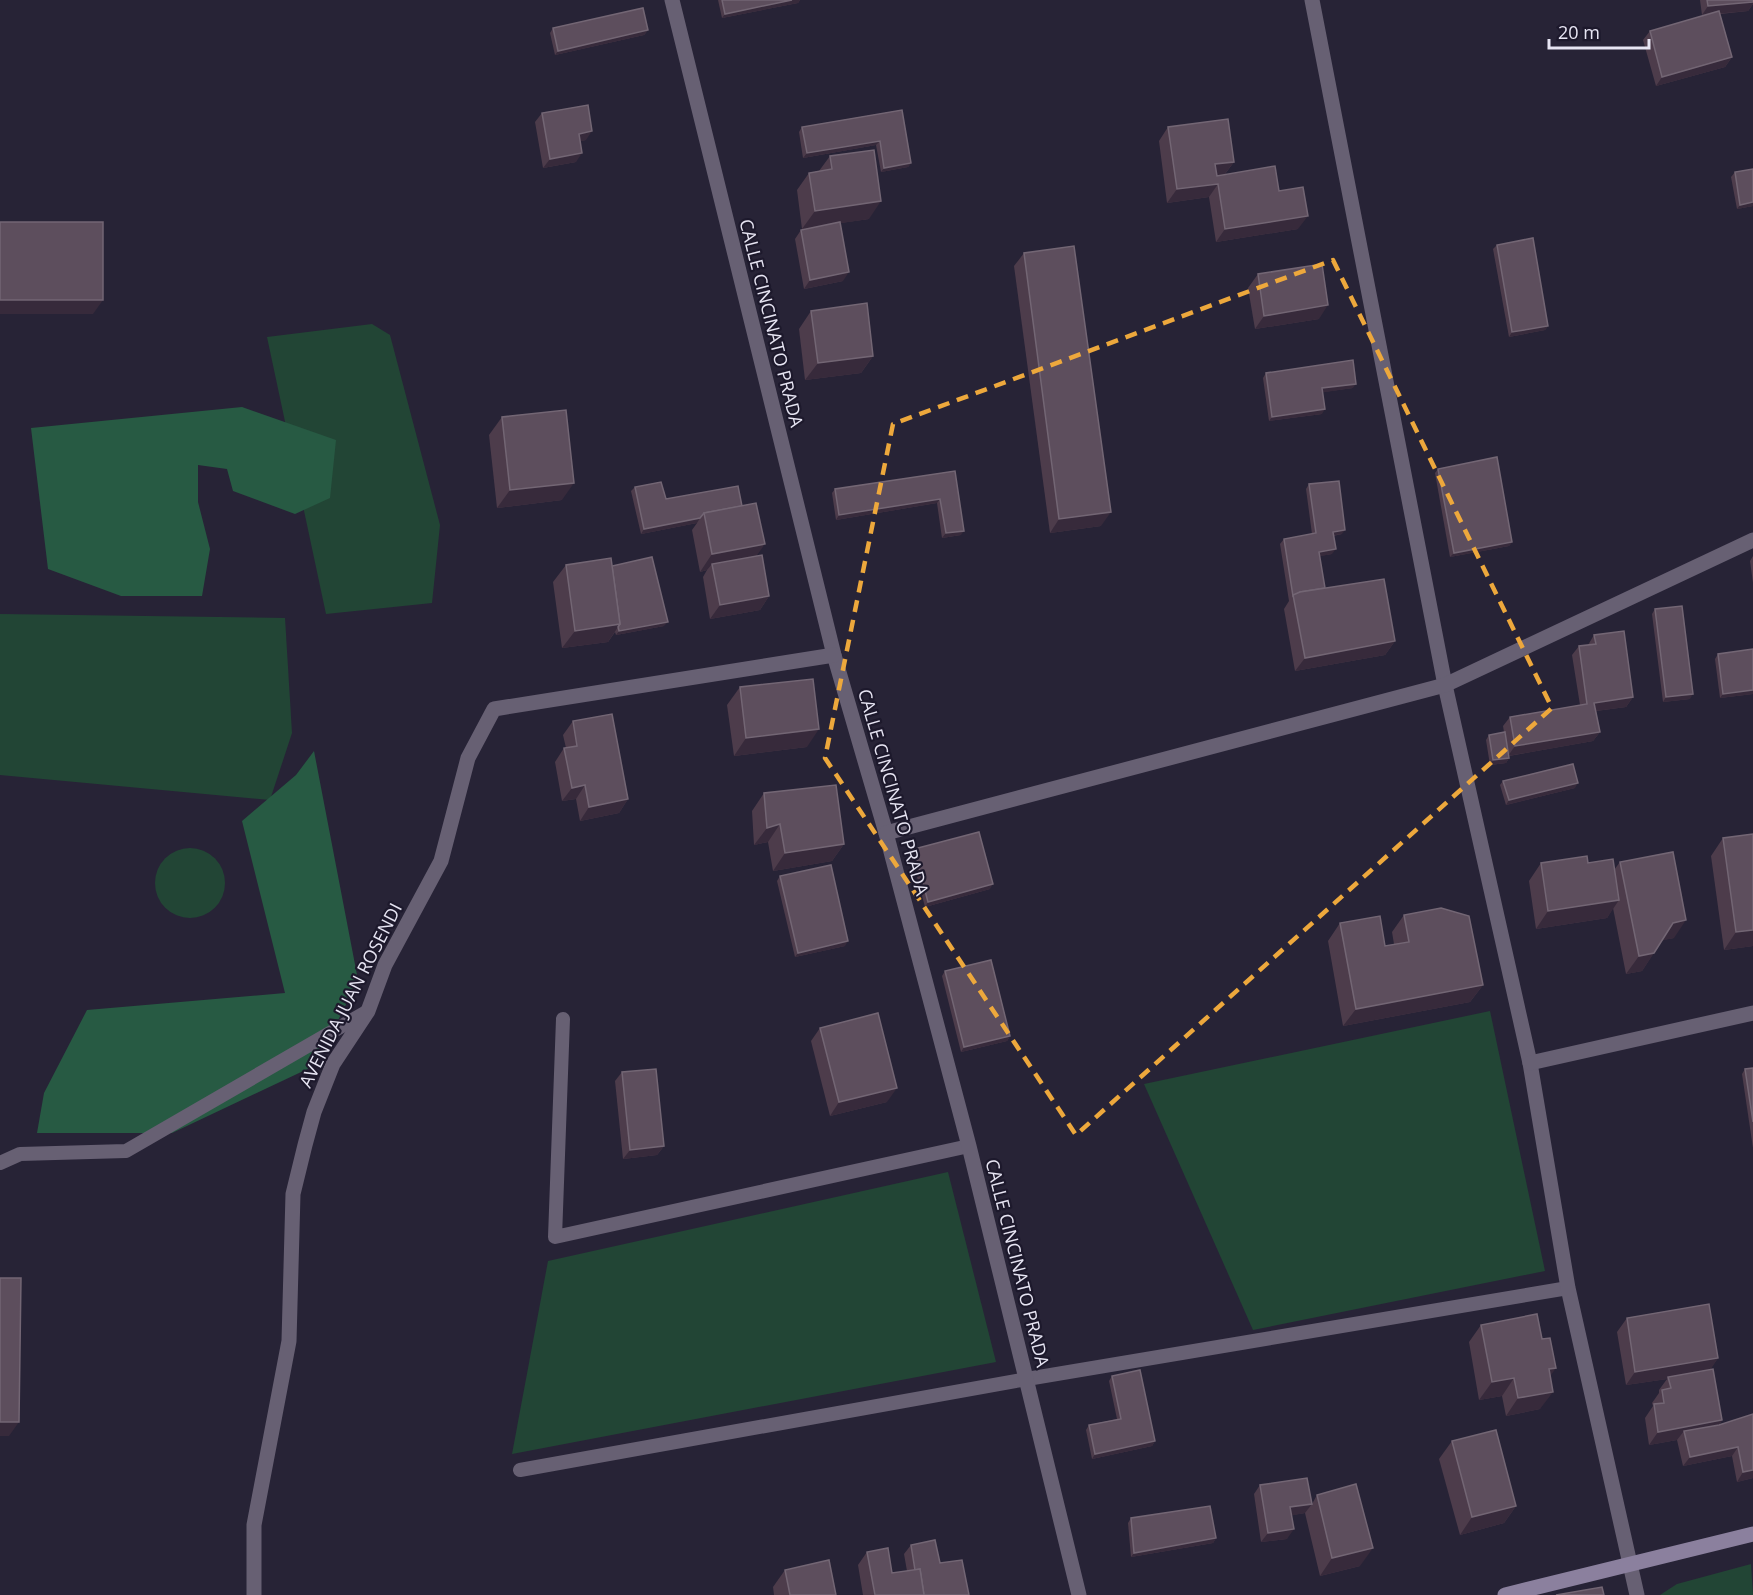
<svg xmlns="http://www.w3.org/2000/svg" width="1753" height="1595" viewBox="0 0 1753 1595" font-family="'Open Sans',sans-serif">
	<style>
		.green { fill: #224535 }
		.forest { fill: #275a43 }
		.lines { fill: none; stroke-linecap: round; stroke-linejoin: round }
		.service { stroke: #676073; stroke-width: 14 }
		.minor { stroke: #676073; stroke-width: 15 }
		.secondary { stroke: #8b809e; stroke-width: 15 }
		.wall { fill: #4d3c4b }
		.shaded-wall { fill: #372a3b }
		.building { fill: #5d4e5d; stroke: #736674; stroke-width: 1.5 }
		.marked { fill: none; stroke: #eda83c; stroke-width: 4.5; stroke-dasharray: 12 8; stroke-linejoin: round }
		.labels { text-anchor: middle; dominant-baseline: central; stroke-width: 4.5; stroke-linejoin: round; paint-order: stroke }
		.street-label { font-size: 18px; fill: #e7e5f3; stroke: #1d192c }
	</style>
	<rect width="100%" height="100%" fill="#272336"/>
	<g class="green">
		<polygon points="372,324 390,335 440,525 432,603 326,614 267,337"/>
		<polygon points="0,614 285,618 292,733 270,800 0,775"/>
		<circle cx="190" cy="883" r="35"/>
		<polygon points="1490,1011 1545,1271 1253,1330 1144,1084"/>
		<polygon points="948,1172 996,1362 512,1454 548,1261"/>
		<polygon points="1751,1564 1753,1595 1660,1595 1677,1584"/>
	</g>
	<g class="forest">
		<polygon points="242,407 336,440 330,498 295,514 233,491 227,469 198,465 198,502 210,549 202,596 121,596 48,569 31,428"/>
		<polygon points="314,751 358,980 316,1065 172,1133 37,1133 44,1093 87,1010 285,993 242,821 296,775"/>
	</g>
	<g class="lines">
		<g class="service">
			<polyline points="563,1019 555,1237 969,1146"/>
			<polyline points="0,1163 20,1154 126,1151 368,1011"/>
			<polyline points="520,1470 1027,1379 1568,1288"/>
		</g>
		<g class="minor">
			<polyline points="672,0 834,655 886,833 969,1146 1079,1595"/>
			<polyline points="1312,0 1445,685 1530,1063 1568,1288 1637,1595"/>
			<polyline points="886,833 1445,685 1753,540"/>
			<polyline points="1530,1063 1753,1013"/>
			<polyline points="254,1595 254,1525 289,1341 293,1194 305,1145 314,1112 333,1064 368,1011 385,965 441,861 468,758 494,709 834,655"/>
		</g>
		<polyline class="secondary" points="1505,1595 1753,1534"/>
	</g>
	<g class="wall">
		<polygon points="718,0 800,0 798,3 722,18"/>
		<polygon points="1700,0 1753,0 1753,4 1748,11 1720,14 1732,57 1725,67 1656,86 1643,40 1650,31 1707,15 1702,15"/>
		<polygon points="553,28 648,30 644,35 555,55 550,33"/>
		<polygon points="902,110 911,163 908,167 881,172 876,145 803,158 799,132 802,127"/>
		<polygon points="542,113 586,140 580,141 576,162 543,168 535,122"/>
		<polygon points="1168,127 1234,162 1225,174 1279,191 1298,229 1216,242 1209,197 1167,203 1159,141"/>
		<polygon points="830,156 869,219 840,223 843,281 804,289 795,239 801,230 815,227 802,229 797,190 809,173 819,171"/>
		<polygon points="1753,169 1753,206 1737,209 1731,177 1735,172"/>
		<polygon points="1497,245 1548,326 1545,330 1509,337 1493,249"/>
		<polygon points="1024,253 1101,526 1050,533 1014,266"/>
		<polygon points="1258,274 1319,319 1255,329 1248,288"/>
		<polygon points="811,311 873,356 861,373 805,380 799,329"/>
		<polygon points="1266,373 1353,388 1323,392 1322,414 1269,421 1263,378"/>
		<polygon points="502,417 562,500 497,508 489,435"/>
		<polygon points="1438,469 1512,542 1509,546 1450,557 1435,473"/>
		<polygon points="955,471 961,535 942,538 937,503 836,520 832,493 835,489"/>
		<polygon points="1309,484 1342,534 1333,536 1332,554 1319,556 1325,588 1395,641 1385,655 1295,671 1284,609 1289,601 1280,544 1284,539 1312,534 1306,489"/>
		<polygon points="635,487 666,499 742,506 769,596 760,610 710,619 703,577 707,570 700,572 692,530 697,523 641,534 631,491"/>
		<polygon points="1753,556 1753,583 1750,561"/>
		<polygon points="566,565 612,566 664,626 616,635 615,632 608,642 562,648 553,582"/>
		<polygon points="1655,609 1690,699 1663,702 1652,614"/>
		<polygon points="1594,635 1633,697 1626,707 1596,711 1600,732 1593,741 1509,756 1509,758 1506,763 1490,765 1486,740 1489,735 1504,732 1503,726 1510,717 1580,705 1572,655 1579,646 1588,645"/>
		<polygon points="1718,654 1753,694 1720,698 1715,659"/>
		<polygon points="740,687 807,747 734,756 727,705"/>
		<polygon points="573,721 628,799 619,813 580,821 576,799 562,801 555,762 564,748 566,748 563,735"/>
		<polygon points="1503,781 1575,788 1506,805 1500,785"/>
		<polygon points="764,793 844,844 832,861 773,871 768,842 754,845 752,811"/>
		<polygon points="1753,834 1753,946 1724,950 1711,856 1723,838"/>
		<polygon points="914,849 990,889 925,907 911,854"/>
		<polygon points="1620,862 1674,938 1662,940 1642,971 1626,974 1613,908 1607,918 1536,929 1529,881 1541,863 1588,863 1614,870"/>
		<polygon points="780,876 845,946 795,957 777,881"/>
		<polygon points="1404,915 1483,985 1470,1002 1343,1026 1328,941 1340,923 1385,946 1394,944 1392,932"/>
		<polygon points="945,971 1010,1036 1007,1041 961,1052 942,976"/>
		<polygon points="820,1028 887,1102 830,1116 811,1041"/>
		<polygon points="1753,1068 1753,1148 1742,1074 1745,1069"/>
		<polygon points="622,1072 664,1146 657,1155 623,1159 615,1081"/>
		<polygon points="1627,1318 1718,1358 1710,1369 1722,1420 1719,1425 1753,1414 1753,1478 1737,1482 1732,1456 1683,1466 1677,1440 1649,1445 1645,1418 1653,1406 1652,1403 1659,1393 1659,1390 1667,1379 1626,1385 1617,1332"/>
		<polygon points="1481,1325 1542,1339 1550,1376 1540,1409 1506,1416 1502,1396 1479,1400 1469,1342"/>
		<polygon points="1112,1376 1155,1441 1152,1446 1092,1459 1086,1430 1089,1425 1117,1419 1109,1381"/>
		<polygon points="1452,1441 1516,1506 1504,1523 1460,1535 1439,1459"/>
		<polygon points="1260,1485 1312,1504 1317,1495 1360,1566 1320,1576 1305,1513 1292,1515 1287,1539 1261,1542 1254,1494"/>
		<polygon points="1131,1518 1216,1538 1213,1543 1131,1557 1128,1523"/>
		<polygon points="911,1545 940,1563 969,1595 863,1595 858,1565 867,1552 892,1573 907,1571 904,1554"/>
		<polygon points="785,1570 836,1595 774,1595 773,1587"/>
	</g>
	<g class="shaded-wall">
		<polygon points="792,0 800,0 798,3 722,18 725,14"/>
		<polygon points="1753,2 1753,4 1748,11 1702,15 1708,6"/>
		<polygon points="648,30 644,35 555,55 558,51"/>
		<polygon points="1732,57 1725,67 1656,86 1662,77"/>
		<polygon points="592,131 586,140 572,143 579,134"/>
		<polygon points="880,141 876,145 803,158 807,153"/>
		<polygon points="582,153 576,162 543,168 550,159"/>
		<polygon points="1234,162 1224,175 1206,178 1215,164"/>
		<polygon points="911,163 908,167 881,172 884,168"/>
		<polygon points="1218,184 1209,197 1167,203 1177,189"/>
		<polygon points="881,201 869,219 802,229 815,211"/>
		<polygon points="1753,202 1753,206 1737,209 1740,205"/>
		<polygon points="1308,216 1298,229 1216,242 1225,229"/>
		<polygon points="849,272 843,281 804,289 810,280"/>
		<polygon points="0,300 103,300 93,314 0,314"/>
		<polygon points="1328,305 1319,319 1255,329 1264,316"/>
		<polygon points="1548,326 1545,330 1509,337 1512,332"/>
		<polygon points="873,356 861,373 805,380 818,363"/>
		<polygon points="1356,384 1353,388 1319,393 1322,388"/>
		<polygon points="1325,409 1322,414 1269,421 1272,417"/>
		<polygon points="574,483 562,500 497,508 510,490"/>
		<polygon points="940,499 937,503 836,520 839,515"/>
		<polygon points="1111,512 1101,526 1050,533 1059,519"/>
		<polygon points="700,518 697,523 641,534 644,529"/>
		<polygon points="1345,530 1342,534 1329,536 1333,532"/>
		<polygon points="964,531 961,535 942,538 946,533"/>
		<polygon points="1512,542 1509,546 1450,557 1454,553"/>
		<polygon points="765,544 752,562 712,564 707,570 700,572 712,554"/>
		<polygon points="1336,549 1332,554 1316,557 1319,552"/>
		<polygon points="769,596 760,610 710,619 720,605"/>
		<polygon points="668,622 664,626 616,635 619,631"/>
		<polygon points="620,624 608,642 562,648 575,631"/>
		<polygon points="1395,641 1385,655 1295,671 1305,658"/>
		<polygon points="1753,690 1753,694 1720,698 1723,694"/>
		<polygon points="1693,694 1690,699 1663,702 1666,697"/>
		<polygon points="1633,697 1626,707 1588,712 1594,703"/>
		<polygon points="819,729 807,747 734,756 746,738"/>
		<polygon points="1600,732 1593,741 1508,756 1515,746"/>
		<polygon points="1509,758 1506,763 1490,765 1493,760"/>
		<polygon points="1578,783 1575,788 1506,805 1509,800"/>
		<polygon points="585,785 576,799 562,801 572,788"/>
		<polygon points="628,799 619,813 580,821 589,807"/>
		<polygon points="780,824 768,842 754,845 767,828"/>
		<polygon points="844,844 832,861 773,871 785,853"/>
		<polygon points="993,884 990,889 925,907 928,902"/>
		<polygon points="1619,900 1607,918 1536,929 1548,911"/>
		<polygon points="1686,920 1674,938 1660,941 1673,923"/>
		<polygon points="1753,930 1753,946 1724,950 1736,932"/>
		<polygon points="848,941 845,946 795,957 798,953"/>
		<polygon points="1654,953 1642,971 1626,974 1639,956"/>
		<polygon points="1483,985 1470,1002 1343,1026 1356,1009"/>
		<polygon points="1010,1036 1007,1041 961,1052 964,1047"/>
		<polygon points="897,1088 887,1102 830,1116 839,1102"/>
		<polygon points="664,1146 657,1155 623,1159 630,1150"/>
		<polygon points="1718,1358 1709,1372 1668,1377 1667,1379 1626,1385 1635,1372"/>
		<polygon points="1556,1368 1544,1385 1549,1369"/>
		<polygon points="1514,1378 1502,1396 1479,1400 1492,1382"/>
		<polygon points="1553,1392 1540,1409 1506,1416 1518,1398"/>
		<polygon points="1722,1420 1713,1434 1684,1431 1677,1440 1649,1445 1658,1432"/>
		<polygon points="0,1422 19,1422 9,1436 0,1436"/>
		<polygon points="1155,1441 1152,1446 1092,1459 1095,1454"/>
		<polygon points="1738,1447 1732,1456 1683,1466 1690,1457"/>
		<polygon points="1753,1470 1753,1478 1737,1482 1743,1472"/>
		<polygon points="1312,1504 1305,1513 1284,1517 1290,1507"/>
		<polygon points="1516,1506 1504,1523 1460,1535 1472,1517"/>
		<polygon points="1294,1529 1287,1539 1261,1542 1268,1533"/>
		<polygon points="1216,1538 1213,1543 1131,1557 1134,1553"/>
		<polygon points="1373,1548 1360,1566 1320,1576 1332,1558"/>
	</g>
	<g class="building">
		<polygon points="722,0 792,0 725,14"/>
		<polygon points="1707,0 1753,0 1753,2 1708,6"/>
		<polygon points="643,8 648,30 558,51 553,28"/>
		<polygon points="1719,11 1732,57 1662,77 1650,31"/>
		<polygon points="588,105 592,131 579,134 582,153 550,159 542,113"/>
		<polygon points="902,110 911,163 884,168 880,141 807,153 802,127"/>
		<polygon points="1228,119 1234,162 1215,164 1217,176 1275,166 1279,191 1303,187 1308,216 1225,229 1218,184 1177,189 1168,127"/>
		<polygon points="874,150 881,201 815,211 809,173 832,169 830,156"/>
		<polygon points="1753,169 1753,202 1740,205 1735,172"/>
		<rect x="0" y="222" width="103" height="78"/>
		<polygon points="840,222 849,272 810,280 801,230"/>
		<polygon points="1533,238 1548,326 1512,332 1497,245"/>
		<polygon points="1074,246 1111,512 1059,519 1024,253"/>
		<polygon points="1322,264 1328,305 1264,316 1258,274"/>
		<polygon points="867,303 873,356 818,363 811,311"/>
		<polygon points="1353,360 1356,384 1322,388 1325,409 1272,417 1266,373"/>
		<polygon points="566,410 574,483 510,490 502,417"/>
		<polygon points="1497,457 1512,542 1454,553 1438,469"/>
		<polygon points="955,471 964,531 946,533 940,499 839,515 835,489"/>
		<polygon points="1339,481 1345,530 1333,532 1336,549 1319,552 1325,588 1300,592 1293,596 1284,539 1316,533 1309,484"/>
		<polygon points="661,482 666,499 738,486 742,506 704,513 700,518 644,529 635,487"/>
		<polygon points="756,503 765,544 712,554 704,513"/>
		<polygon points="762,555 769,596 720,605 712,564"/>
		<polygon points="652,557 668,622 619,631 618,627 620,624 612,566"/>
		<polygon points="611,558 620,624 575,631 566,565"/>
		<polygon points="1384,579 1395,641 1305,658 1293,595 1300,592"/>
		<polygon points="1682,606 1693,694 1666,697 1655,609"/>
		<polygon points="1624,631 1633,697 1594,703 1600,732 1515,746 1510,717 1587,704 1579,646 1596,644 1594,635"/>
		<polygon points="1753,649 1753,690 1723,694 1718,654"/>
		<polygon points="813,679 819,729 746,738 740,687"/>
		<polygon points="612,714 628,799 589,807 585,785 572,788 564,748 577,746 573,721"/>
		<polygon points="1505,732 1509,758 1493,760 1489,735"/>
		<polygon points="1573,764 1578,783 1509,800 1503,781"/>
		<polygon points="836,785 844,844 785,853 780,824 767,828 764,793"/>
		<polygon points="979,832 993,884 928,902 914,849"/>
		<polygon points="1753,834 1753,930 1736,932 1723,838"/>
		<polygon points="1673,852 1686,920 1673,923 1654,953 1639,956 1620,862"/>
		<polygon points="1587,856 1588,863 1613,859 1619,900 1548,911 1541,863"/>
		<polygon points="831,865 848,941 798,953 780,876"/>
		<polygon points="1441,908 1469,916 1483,985 1356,1009 1340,923 1380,916 1385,946 1409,942 1404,915"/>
		<polygon points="991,960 1010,1036 964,1047 945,971"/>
		<polygon points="878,1013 897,1088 839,1102 820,1028"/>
		<polygon points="1753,1068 1753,1122 1745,1069"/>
		<polygon points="656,1069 664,1146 630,1150 622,1072"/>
		<polygon points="0,1278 21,1278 19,1422 0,1422"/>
		<polygon points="1709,1304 1718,1358 1635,1372 1627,1318"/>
		<polygon points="1537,1314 1542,1339 1550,1338 1556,1368 1549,1369 1553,1392 1518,1398 1514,1378 1492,1382 1481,1325"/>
		<polygon points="1713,1369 1722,1420 1658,1432 1654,1404 1664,1403 1662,1390 1671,1388 1668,1377"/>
		<polygon points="1140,1370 1155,1441 1095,1454 1089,1425 1121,1419 1112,1376"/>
		<polygon points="1753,1414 1753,1470 1743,1472 1738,1447 1690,1457 1684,1431 1719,1425"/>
		<polygon points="1496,1430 1516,1506 1472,1517 1452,1441"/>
		<polygon points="1307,1478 1312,1504 1290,1507 1294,1529 1268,1533 1260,1485"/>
		<polygon points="1356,1484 1373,1548 1332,1558 1317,1495"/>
		<polygon points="1210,1506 1216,1538 1134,1553 1131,1518"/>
		<polygon points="935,1540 940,1563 962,1560 969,1595 924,1595 920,1569 915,1570 911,1545"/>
		<polygon points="888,1548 892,1573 920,1569 924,1595 875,1595 867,1552"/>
		<polygon points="829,1560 836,1595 790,1595 785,1570"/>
		<polygon points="1602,1587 1604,1595 1556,1595"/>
	</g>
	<path class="marked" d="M 1333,260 L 1552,708 L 1076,1135 L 825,758 L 893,424 Z"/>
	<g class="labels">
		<g class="street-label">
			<text transform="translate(772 323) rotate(76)">CALLE CINCINATO PRADA</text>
			<text transform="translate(894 792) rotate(74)">CALLE CINCINATO PRADA</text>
			<text transform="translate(350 995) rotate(-63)">AVENIDA JUAN ROSENDI</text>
			<text transform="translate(1018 1263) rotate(76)">CALLE CINCINATO PRADA</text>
		</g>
	</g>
	<path d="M1549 39v9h100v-9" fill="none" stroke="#e7e5f3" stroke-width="3"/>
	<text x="1558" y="39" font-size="18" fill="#e7e5f3" stroke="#1d192c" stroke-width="4.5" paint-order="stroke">20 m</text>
</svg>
